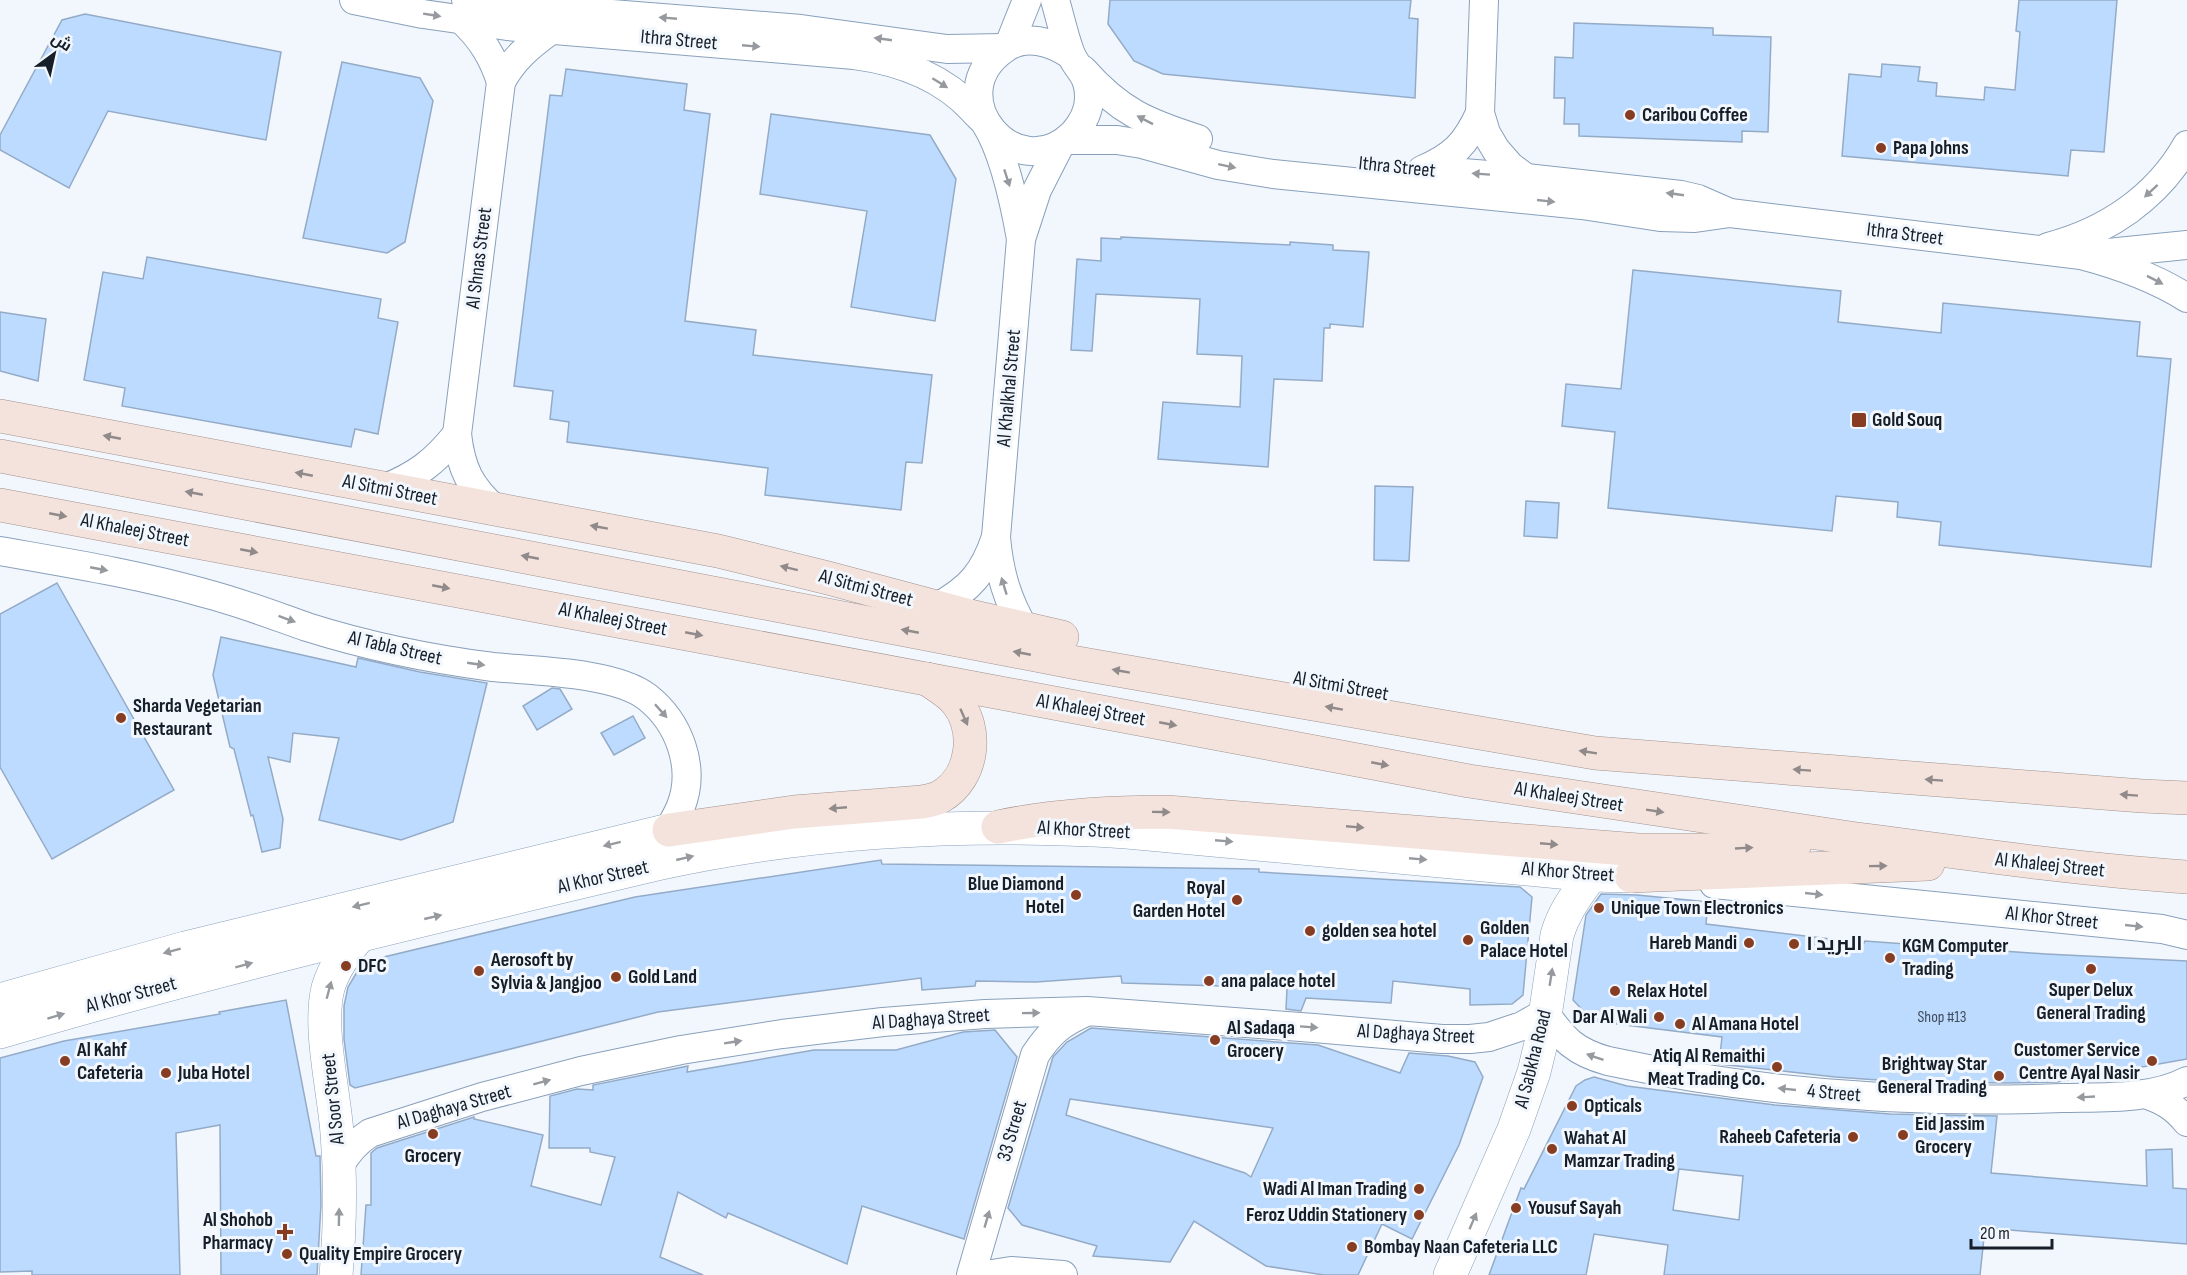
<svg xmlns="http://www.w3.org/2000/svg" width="2187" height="1275" viewBox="0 0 2187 1275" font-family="'Sofia Sans Condensed',Cairo,sans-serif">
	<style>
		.building { fill: #bddbff; stroke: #94abc7; stroke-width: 1.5; fill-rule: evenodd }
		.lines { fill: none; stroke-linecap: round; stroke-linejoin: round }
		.street-casing { stroke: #89a0bb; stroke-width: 30 }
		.secondary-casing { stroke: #89a0bb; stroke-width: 34 }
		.primary-casing { stroke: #a1928e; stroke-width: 34 }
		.street { stroke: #fff; stroke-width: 28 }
		.secondary { stroke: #fff; stroke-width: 33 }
		.primary { stroke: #f4e3dc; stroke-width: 33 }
		.oneway { fill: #969a9f }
		.oneway2 { fill: #908a8b }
		.poi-dot { fill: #863d22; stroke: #f2f7fd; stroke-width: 2 }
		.labels { text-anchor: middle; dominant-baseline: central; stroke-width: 6; stroke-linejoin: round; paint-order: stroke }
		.number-label { font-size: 16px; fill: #404d5e }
		.street-label { font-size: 20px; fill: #161e29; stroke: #f2f7fd }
		.poi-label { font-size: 20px; font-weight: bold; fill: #161e29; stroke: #f2f7fd; text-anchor: start }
	</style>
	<rect width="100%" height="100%" fill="#f2f7fd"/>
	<g class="building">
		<polygon points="1110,0 1411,0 1409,18 1418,19 1415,98 1163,74 1134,61 1108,24"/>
		<polygon points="2019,0 2117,0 2104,152 2071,150 2068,176 1842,156 1849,74 1881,77 1882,64 1920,67 1918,81 1937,83 1936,96 1984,100 1985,87 2015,90 2020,32 2016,31"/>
		<polygon points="85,14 281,52 266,140 108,111 69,188 0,150 0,135 62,20"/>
		<polygon points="1574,23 1713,28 1713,35 1771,37 1768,132 1742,131 1742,142 1579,136 1579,124 1564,124 1565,98 1554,98 1555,57 1573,58"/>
		<polygon points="342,62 420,78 433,101 405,242 387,253 303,238"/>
		<polygon points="566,69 687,84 684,110 710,114 685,321 756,330 753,355 932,375 922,463 906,462 901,510 765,495 768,468 567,442 569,422 550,419 553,391 514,386 550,95 562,96"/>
		<polygon points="771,114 930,135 956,179 935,321 851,307 867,211 760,194"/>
		<polygon points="1121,237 1290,245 1290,242 1333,245 1333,250 1369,252 1363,327 1330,324 1330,328 1324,328 1322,381 1274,379 1268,467 1158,459 1163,402 1240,407 1242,356 1197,354 1200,299 1096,294 1092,351 1071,350 1077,259 1101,261 1101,238 1121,239"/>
		<polygon points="147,257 381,299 378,318 398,322 378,434 355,429 351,447 122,406 125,388 84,380 103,272 143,279"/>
		<polygon points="1633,270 1841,291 1838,322 1941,333 1943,303 2140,322 2137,356 2171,359 2151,567 1939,545 1941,522 1897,517 1898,502 1836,496 1832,531 1608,508 1615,432 1562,426 1566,384 1621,389"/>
		<polygon points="0,312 46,319 38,381 0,371"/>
		<polygon points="1375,486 1413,487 1409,561 1374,560"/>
		<polygon points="1526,501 1559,503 1557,538 1524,536"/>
		<polygon points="57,583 174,790 52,859 0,767 0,614"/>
		<polygon points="221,637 356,667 358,658 420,672 487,683 453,822 401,840 319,820 339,738 293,733 290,762 268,757 283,819 280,848 262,852 253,815 251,816 234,749 230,747 213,675"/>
		<polygon points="552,688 560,689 572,709 537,730 523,706"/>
		<polygon points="633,716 645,738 614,755 601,733"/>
		<polygon points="881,860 882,864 1259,869 1259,872 1520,887 1532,897 1523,995 1512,1004 1470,1005 1470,989 1393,981 1391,1003 1306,998 1301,1011 1286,1009 1287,988 1122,983 1121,976 1036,982 976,981 975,986 922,990 921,978 658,1012 355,1088 350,1085 344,1039 344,1006 348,987 363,962 635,897"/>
		<polygon points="1601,894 1637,895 1708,902 1706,924 1864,943 1865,941 2046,954 2187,961 2187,1059 2057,1082 2005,1083 1892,1081 1835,1077 1719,1064 1722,1037 1593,1021 1573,1000 1586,915"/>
		<polygon points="286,1000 316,1156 320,1156 321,1204 317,1275 221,1275 220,1125 176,1133 180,1275 32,1275 32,1271 0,1272 0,1058 64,1041 220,1014 219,1012"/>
		<path d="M 1091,1028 L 1318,1045 L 1400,1073 L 1409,1053 L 1448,1056 L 1475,1062 L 1483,1077 L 1459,1145 L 1412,1239 L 1382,1224 L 1358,1275 L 1324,1275 L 1266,1266 L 1194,1221 L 1170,1262 L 1093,1256 L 1097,1246 L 1022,1225 L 1008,1208 L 1053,1057 L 1067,1042 ZM 1070,1099 L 1273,1128 L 1251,1177 L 1245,1173 L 1066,1115 Z"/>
		<polygon points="995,1030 1017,1057 964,1239 862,1206 847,1264 728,1213 726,1218 678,1192 660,1257 703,1275 361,1275 366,1205 371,1205 371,1153 377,1148 474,1117 474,1119 543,1135 531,1186 601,1205 615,1157 590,1152 590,1148 549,1148 550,1096 577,1089 593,1090 593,1085 688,1066 687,1072 814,1050 896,1050 963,1032"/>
		<path d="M 1594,1077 L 1627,1086 L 1775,1105 L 1890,1114 L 1997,1116 L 1991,1173 L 2147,1186 L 2146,1150 L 2172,1149 L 2173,1188 L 2187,1189 L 2187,1244 L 1985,1228 L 1980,1275 L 1664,1275 L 1668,1245 L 1594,1234 L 1586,1275 L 1489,1275 L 1521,1188 L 1524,1189 L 1576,1086 L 1585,1080 ZM 1679,1169 L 1743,1176 L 1739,1220 L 1673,1210 Z"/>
	</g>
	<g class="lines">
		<defs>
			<g id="street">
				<path d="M 354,0 L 423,14 L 507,26 L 854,55 C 899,61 942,76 973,110 C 977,115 983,119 986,124 C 1004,153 1015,205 1021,239"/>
				<polyline points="466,0 511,6 801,29 947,49 1004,48"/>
				<path d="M 1055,0 C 1060,17 1064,36 1070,52 C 1077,71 1089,72 1089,98 C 1089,111 1082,124 1073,134 C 1016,190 937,96 1004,49 C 1025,33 1052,42 1071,55"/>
				<polyline points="1484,0 1480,113 1486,133 1496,150 1510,166 1526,178"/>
				<path d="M 462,20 C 482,39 493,57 501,82"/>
				<polyline points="1009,45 1027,0"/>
				<path d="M 1083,70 C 1119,111 1147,123 1198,139"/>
				<path d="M 1067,140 L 1117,140 L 1142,144 L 1218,165 L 1273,174 L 1582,205 L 1660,217 L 1695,218 L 1730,213 L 2081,255 C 2119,265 2154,277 2187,298"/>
				<path d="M 1422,170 C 1453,157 1466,144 1480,113"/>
				<polyline points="1439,171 1526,178 1681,195 1698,199 1730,213"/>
				<path d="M 2048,247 C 2106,232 2157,198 2187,145"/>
				<polyline points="2098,254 2187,245"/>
				<path d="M 383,489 C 416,476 435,462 457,434"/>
				<path d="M 496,510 C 470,487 461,469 457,434 L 501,82 C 513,59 530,45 551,30"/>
				<path d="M 0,551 C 68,563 137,574 204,593 C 239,602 273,615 307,627 C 367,646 431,659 493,667 C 534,671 615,672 647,697 C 679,722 696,767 681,806 C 678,814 673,822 669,830"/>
				<path d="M 937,607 C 970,589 984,573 996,537"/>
				<path d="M 1025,630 C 1007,600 999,572 996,537 L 1021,239 L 1037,190 L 1060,145"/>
				<polyline points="1714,884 2162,929 2187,935"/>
				<path d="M 2145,1094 C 2163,1100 2175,1107 2187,1122"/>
				<path d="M 339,1167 C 347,1152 356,1142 370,1133 L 482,1097 L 581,1071 L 681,1050 L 782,1034 L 883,1022 L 985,1014 L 1087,1011 L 1314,1028 L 1442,1039 L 1470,1039 L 1489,1037 L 1522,1026 L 1545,1013 C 1564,1040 1575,1052 1608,1061 C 1757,1093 1910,1104 2062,1098 C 2103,1097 2150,1100 2187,1081"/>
				<path d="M 971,1275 L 1035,1055 C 1050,1032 1061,1023 1086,1012"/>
				<polyline points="986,1275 1011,1271 1063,1275"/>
			</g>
			<g id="secondary">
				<polyline points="0,1000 185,948 669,830"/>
				<path d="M 0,1032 C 217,968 437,916 657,864 C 812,830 969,822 1127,832 L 1591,875 L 1631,876"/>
				<path d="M 336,1275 C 340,1228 341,1180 337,1133 C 334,1091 318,1028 328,988 C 334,967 347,950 361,934"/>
				<path d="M 1450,1275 L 1514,1129 L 1534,1072 L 1541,1043 L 1557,935 C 1564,911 1577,895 1591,875"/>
			</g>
			<g id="primary">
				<polyline points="0,416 718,551 828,578 966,615 1062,637"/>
				<polyline points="0,456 1077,663 1595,753 2142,796 2187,798"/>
				<path d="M 0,505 L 1469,781 C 1596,801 1723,820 1850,838 C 1962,853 2074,869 2187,877"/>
				<path d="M 998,827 C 1054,815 1110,812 1167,812 L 1638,850 L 1709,850 L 1795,844"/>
				<path d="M 669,830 L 794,812 L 922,802 C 927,801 934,800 940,797 C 974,778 980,727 954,699 C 946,691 936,685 927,679"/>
				<polyline points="1631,876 1928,864"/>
			</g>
		</defs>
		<use href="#street" class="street-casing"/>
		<use href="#secondary" class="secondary-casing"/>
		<use href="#primary" class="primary-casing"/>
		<use href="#street" class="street"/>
		<use href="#secondary" class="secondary"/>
		<use href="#primary" class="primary"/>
	</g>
	<defs><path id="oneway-solid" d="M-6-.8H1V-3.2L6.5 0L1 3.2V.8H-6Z" transform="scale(1.5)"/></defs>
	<g class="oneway">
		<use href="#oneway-solid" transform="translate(432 15) rotate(9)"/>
		<use href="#oneway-solid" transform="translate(668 18) rotate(-175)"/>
		<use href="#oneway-solid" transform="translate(883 39) rotate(-172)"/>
		<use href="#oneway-solid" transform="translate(751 46) rotate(5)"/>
		<use href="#oneway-solid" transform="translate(940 83) rotate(32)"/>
		<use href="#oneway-solid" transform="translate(1145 120) rotate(-153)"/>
		<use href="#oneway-solid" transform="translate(1227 166) rotate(12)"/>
		<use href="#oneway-solid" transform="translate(1481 174) rotate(-176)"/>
		<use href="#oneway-solid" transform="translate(1007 178) rotate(72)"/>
		<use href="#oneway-solid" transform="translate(2151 191) rotate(137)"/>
		<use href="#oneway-solid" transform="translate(1675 194) rotate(-172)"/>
		<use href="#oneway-solid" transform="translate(1546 201) rotate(6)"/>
		<use href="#oneway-solid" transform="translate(2155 280) rotate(27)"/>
		<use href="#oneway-solid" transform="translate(99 569) rotate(11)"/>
		<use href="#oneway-solid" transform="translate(1004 586) rotate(-107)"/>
		<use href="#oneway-solid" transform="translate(287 619) rotate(20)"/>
		<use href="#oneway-solid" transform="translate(476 664) rotate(8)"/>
		<use href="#oneway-solid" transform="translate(661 711) rotate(48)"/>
		<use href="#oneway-solid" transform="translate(1224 841) rotate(5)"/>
		<use href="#oneway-solid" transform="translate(612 844) rotate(166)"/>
		<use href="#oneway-solid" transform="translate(685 858) rotate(-13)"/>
		<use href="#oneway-solid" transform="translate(1418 859) rotate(5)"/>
		<use href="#oneway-solid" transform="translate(1814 894) rotate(6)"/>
		<use href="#oneway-solid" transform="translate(361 905) rotate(166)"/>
		<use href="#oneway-solid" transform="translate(433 917) rotate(-13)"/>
		<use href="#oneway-solid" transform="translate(2134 926) rotate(6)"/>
		<use href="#oneway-solid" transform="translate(172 951) rotate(165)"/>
		<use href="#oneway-solid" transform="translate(244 965) rotate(-15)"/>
		<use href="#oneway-solid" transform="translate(1551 977) rotate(-81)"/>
		<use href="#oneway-solid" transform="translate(329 990) rotate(-75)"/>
		<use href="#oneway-solid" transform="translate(1031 1013) rotate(-1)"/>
		<use href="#oneway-solid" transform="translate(56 1016) rotate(-17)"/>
		<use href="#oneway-solid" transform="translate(1309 1027) rotate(4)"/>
		<use href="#oneway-solid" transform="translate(733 1042) rotate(-9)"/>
		<use href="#oneway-solid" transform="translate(1595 1057) rotate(-161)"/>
		<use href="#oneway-solid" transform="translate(542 1082) rotate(-15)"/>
		<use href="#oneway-solid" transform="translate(1787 1089) rotate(-174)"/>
		<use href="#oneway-solid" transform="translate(2086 1097) rotate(177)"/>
		<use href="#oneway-solid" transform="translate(339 1217) rotate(-89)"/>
		<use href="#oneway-solid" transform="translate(987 1219) rotate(-74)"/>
		<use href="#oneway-solid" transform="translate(1473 1221) rotate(-67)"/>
	</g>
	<g class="oneway2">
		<use href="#oneway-solid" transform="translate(112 437) rotate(-169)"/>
		<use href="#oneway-solid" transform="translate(304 474) rotate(-169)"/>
		<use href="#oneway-solid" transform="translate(194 493) rotate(-169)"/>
		<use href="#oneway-solid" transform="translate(58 515) rotate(11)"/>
		<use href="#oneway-solid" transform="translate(599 527) rotate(-170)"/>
		<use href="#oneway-solid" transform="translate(249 551) rotate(11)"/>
		<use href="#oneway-solid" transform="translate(530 557) rotate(-169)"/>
		<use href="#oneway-solid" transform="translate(789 568) rotate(-166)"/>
		<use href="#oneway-solid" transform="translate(441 587) rotate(11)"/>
		<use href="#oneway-solid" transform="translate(910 631) rotate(-169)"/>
		<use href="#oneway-solid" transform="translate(694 634) rotate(11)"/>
		<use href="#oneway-solid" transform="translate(1022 653) rotate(-169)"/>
		<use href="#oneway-solid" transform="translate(1121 671) rotate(-170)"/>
		<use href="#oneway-solid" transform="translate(1334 708) rotate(-170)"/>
		<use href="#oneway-solid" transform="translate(964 717) rotate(66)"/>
		<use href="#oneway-solid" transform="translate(1168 724) rotate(11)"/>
		<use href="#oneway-solid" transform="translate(1588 752) rotate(-171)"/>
		<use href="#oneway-solid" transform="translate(1380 764) rotate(11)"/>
		<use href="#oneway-solid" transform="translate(1802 770) rotate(-176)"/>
		<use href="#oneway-solid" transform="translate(1934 780) rotate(-176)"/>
		<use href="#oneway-solid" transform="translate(2129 795) rotate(-176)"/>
		<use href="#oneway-solid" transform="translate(838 808) rotate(175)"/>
		<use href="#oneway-solid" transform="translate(1655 811) rotate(9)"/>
		<use href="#oneway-solid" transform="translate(1161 812) rotate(1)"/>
		<use href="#oneway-solid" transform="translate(1355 827) rotate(5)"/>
		<use href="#oneway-solid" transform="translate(1549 844) rotate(5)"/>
		<use href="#oneway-solid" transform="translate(1744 848) rotate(-3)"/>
		<use href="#oneway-solid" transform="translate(1878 866) rotate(-1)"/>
	</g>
	<g class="poi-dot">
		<circle cx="1630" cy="115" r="6"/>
		<circle cx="1881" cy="148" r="6"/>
		<rect x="1851" y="412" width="16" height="16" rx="3"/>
		<circle cx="121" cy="718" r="6"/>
		<circle cx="1076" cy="895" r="6"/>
		<circle cx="1237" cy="900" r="6"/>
		<circle cx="1599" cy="908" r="6"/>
		<circle cx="1310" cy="931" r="6"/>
		<circle cx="1468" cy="940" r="6"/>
		<circle cx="1749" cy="943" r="6"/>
		<circle cx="1794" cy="944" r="6"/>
		<circle cx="1890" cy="958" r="6"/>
		<circle cx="346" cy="966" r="6"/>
		<circle cx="2091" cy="969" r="6"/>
		<circle cx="479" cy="971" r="6"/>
		<circle cx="616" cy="977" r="6"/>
		<circle cx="1209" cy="981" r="6"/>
		<circle cx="1615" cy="991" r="6"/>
		<circle cx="1659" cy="1017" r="6"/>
		<circle cx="1680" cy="1024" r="6"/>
		<circle cx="1215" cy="1040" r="6"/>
		<circle cx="65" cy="1061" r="6"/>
		<circle cx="2152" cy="1061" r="6"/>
		<circle cx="1777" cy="1067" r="6"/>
		<circle cx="166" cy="1073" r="6"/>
		<circle cx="1999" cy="1076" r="6"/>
		<circle cx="1572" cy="1106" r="6"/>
		<circle cx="433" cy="1134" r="6"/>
		<circle cx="1903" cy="1135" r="6"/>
		<circle cx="1853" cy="1137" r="6"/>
		<circle cx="1552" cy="1149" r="6"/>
		<circle cx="1419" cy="1189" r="6"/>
		<circle cx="1516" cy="1208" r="6"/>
		<circle cx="1419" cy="1215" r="6"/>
		<path d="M282 1223h6v6h6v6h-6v6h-6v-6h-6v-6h6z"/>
		<circle cx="1352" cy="1247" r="6"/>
		<circle cx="287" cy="1254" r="6"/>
	</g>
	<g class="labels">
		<g class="number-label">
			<text x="1942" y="1017">Shop #13</text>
		</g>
		<g class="street-label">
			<text transform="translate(679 40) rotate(5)">Ithra Street</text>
			<text transform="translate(1397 167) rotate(6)">Ithra Street</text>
			<text transform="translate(1905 234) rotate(7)">Ithra Street</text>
			<text transform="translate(479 258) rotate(-83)">Al Shnas Street</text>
			<text transform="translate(1009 388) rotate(-85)">Al Khalkhal Street</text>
			<text transform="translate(390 490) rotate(11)">Al Sitmi Street</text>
			<text transform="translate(135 530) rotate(11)">Al Khaleej Street</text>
			<text transform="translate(866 588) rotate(15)">Al Sitmi Street</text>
			<text transform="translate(613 619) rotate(11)">Al Khaleej Street</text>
			<text transform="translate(395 648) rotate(13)">Al Tabla Street</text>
			<text transform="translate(1341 686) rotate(10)">Al Sitmi Street</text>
			<text transform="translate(1091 710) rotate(10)">Al Khaleej Street</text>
			<text transform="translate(1569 797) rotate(9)">Al Khaleej Street</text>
			<text transform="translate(1084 830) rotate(3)">Al Khor Street</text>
			<text transform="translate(2050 865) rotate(6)">Al Khaleej Street</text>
			<text transform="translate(1568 872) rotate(4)">Al Khor Street</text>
			<text transform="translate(603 877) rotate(-13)">Al Khor Street</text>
			<text transform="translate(2052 918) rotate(6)">Al Khor Street</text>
			<text transform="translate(131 995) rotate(-15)">Al Khor Street</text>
			<text transform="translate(931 1019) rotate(-4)">Al Daghaya Street</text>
			<text transform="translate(1416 1034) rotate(3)">Al Daghaya Street</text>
			<text transform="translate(1533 1059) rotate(-76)">Al Sabkha Road</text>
			<text transform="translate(1834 1093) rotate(5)">4 Street</text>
			<text transform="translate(333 1099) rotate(-96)">Al Soor Street</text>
			<text transform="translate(454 1107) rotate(-16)">Al Daghaya Street</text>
			<text transform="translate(1012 1131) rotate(-74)">33 Street</text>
		</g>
		<g class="poi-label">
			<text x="1642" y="115">Caribou Coffee</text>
			<text x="1893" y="148">Papa Johns</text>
			<text x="1872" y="420">Gold Souq</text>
			<text x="133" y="706">Sharda Vegetarian<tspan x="133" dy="23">Restaurant</tspan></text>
			<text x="1064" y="884" text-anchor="end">Blue Diamond<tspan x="1064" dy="23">Hotel</tspan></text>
			<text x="1225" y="888" text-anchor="end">Royal<tspan x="1225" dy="23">Garden Hotel</tspan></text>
			<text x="1611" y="908">Unique Town Electronics</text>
			<text x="1480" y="928">Golden<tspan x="1480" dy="23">Palace Hotel</tspan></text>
			<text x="1322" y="931">golden sea hotel</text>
			<text x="1737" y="943" text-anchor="end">Hareb Mandi</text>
			<text x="1806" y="944">البريد ١</text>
			<text x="1902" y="946">KGM Computer<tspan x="1902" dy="23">Trading</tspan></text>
			<text x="491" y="960">Aerosoft by<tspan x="491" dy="23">Sylvia &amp; Jangjoo</tspan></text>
			<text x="358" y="966">DFC</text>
			<text x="628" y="977">Gold Land</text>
			<text x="1221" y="981">ana palace hotel</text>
			<text x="2091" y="990" text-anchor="middle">Super Delux<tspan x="2091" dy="23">General Trading</tspan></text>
			<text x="1627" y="991">Relax Hotel</text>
			<text x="1647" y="1017" text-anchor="end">Dar Al Wali</text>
			<text x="1692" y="1024">Al Amana Hotel</text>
			<text x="1227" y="1028">Al Sadaqa<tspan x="1227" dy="23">Grocery</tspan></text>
			<text x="77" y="1050">Al Kahf<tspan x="77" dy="23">Cafeteria</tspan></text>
			<text x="2140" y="1050" text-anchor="end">Customer Service<tspan x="2140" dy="23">Centre Ayal Nasir</tspan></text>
			<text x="1765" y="1056" text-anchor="end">Atiq Al Remaithi<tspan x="1765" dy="23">Meat Trading Co.</tspan></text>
			<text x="1987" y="1064" text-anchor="end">Brightway Star<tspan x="1987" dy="23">General Trading</tspan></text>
			<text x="178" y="1073">Juba Hotel</text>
			<text x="1584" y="1106">Opticals</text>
			<text x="1915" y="1124">Eid Jassim<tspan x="1915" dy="23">Grocery</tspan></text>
			<text x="1841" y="1137" text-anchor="end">Raheeb Cafeteria</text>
			<text x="1564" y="1138">Wahat Al<tspan x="1564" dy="23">Mamzar Trading</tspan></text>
			<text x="433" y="1156" text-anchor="middle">Grocery</text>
			<text x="1407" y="1189" text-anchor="end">Wadi Al Iman Trading</text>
			<text x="1528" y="1208">Yousuf Sayah</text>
			<text x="1407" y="1215" text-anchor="end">Feroz Uddin Stationery</text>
			<text x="273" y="1220" text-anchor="end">Al Shohob<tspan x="273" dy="23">Pharmacy</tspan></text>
			<text x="1364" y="1247">Bombay Naan Cafeteria LLC</text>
			<text x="299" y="1254">Quality Empire Grocery</text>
		</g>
	</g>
	<g transform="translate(54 54) rotate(33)" stroke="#f2f7fd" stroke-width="4.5" paint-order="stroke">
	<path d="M0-4.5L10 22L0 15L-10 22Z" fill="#161e29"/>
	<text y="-9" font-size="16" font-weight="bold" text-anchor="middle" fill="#161e29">ش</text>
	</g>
	<path d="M1971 1239v9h81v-9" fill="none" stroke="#161e29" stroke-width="3"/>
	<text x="1980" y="1239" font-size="18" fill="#161e29" stroke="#f2f7fd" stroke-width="4.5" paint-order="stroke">20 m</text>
</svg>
